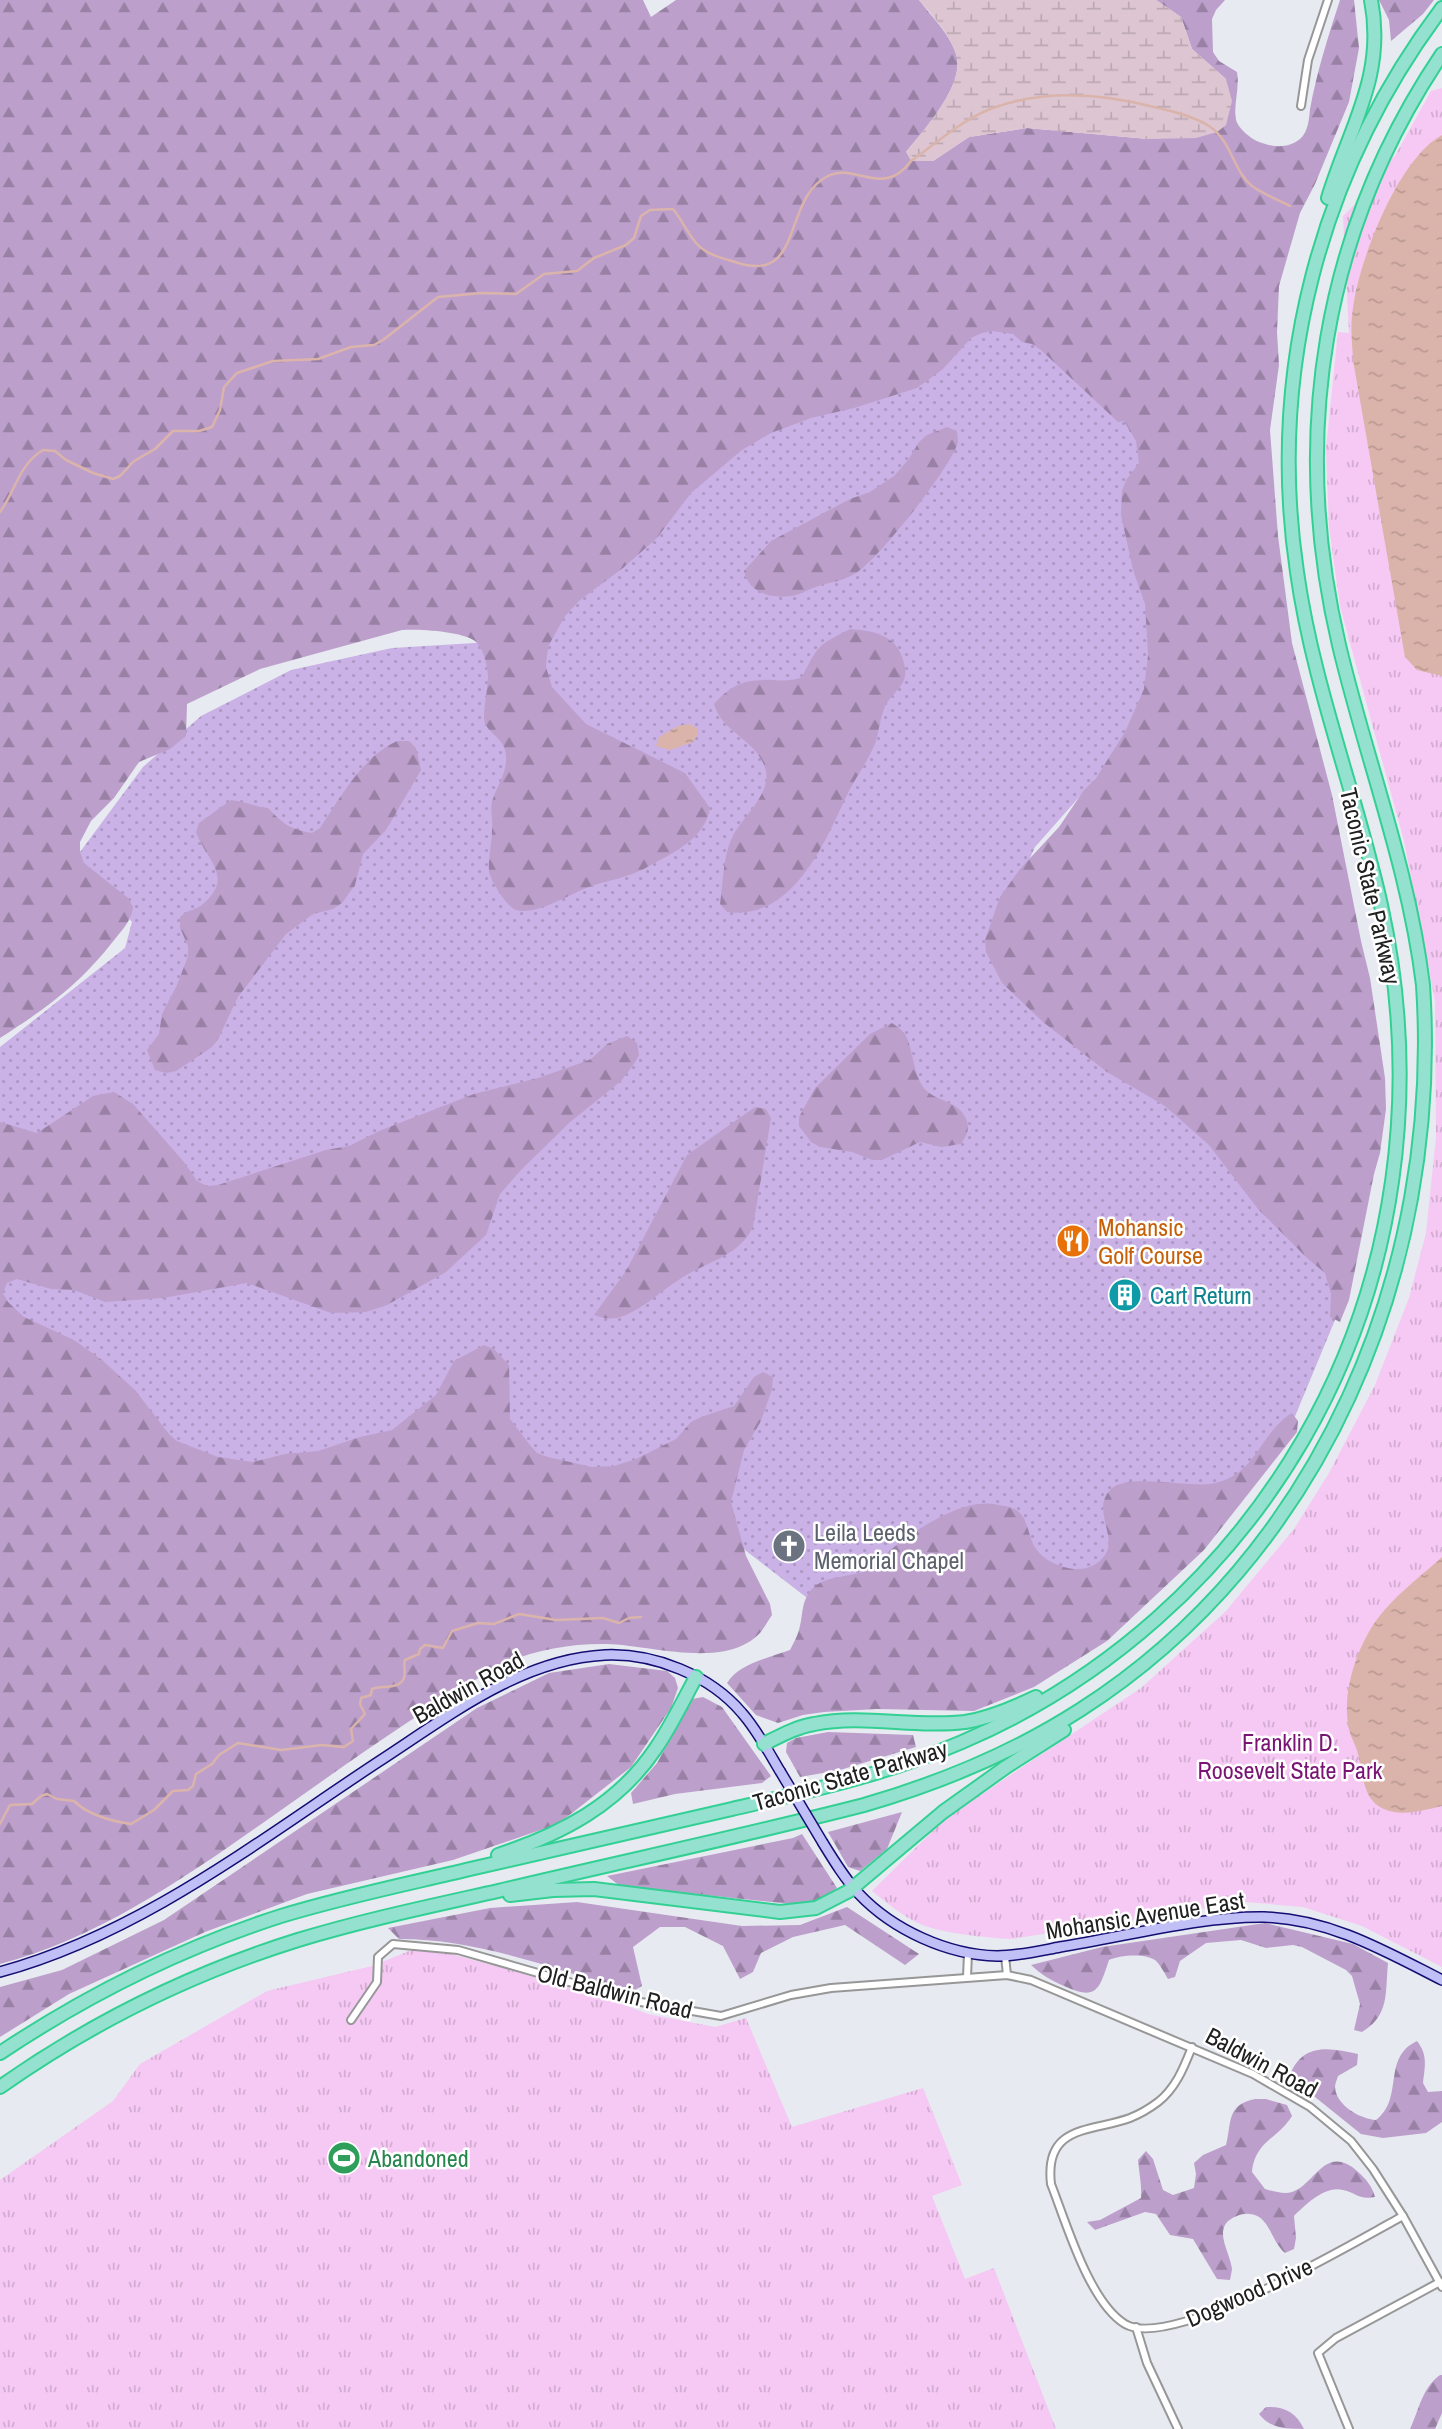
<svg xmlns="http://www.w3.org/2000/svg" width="1442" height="2429" viewBox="0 0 1442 2429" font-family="'Archivo Narrow',sans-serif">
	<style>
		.grass { fill: url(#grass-dots) }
		.forest { fill: url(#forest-firs) }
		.wetland { fill: url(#wetland-marsh) }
		.park { fill: url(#park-tufts) }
		.pitch { fill: #d98bac }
		.water { fill: url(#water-ripples) }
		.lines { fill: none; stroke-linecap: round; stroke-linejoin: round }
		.stream { stroke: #dab4ab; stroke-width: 2.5 }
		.street-casing { stroke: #979797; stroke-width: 10 }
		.secondary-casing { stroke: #140d72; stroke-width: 12 }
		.highway-casing { stroke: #33d094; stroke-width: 16 }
		.street { stroke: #fff; stroke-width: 6 }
		.secondary { stroke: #c0bff6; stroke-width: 9 }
		.highway { stroke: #95e1d0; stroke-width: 12 }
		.secondary-bridge-casing { stroke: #140d72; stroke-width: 12; stroke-linecap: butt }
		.secondary-bridge { stroke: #c0bff6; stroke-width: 9 }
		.labels { text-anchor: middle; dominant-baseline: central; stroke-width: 5; stroke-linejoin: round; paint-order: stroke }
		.street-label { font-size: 24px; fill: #202020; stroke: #fff }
		.food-label { font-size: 24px; fill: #c56008; stroke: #fff; text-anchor: start }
		.culture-label { font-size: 24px; fill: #0d838f; stroke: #fff; text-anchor: start }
		.worship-label { font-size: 24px; fill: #5b616d; stroke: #fff; text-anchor: start }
		.park-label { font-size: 24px; fill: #791374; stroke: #fff }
		.leisure-label { font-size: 24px; fill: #27864d; stroke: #fff; text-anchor: start }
	</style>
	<defs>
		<pattern id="grass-dots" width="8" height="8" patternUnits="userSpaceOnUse" patternTransform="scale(1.75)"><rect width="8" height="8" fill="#cab1e6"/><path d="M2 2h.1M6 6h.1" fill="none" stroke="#ad98c5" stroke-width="1.8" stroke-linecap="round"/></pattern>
		<pattern id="forest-firs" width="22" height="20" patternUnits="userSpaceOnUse" patternTransform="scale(1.75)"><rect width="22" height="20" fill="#bd9fcc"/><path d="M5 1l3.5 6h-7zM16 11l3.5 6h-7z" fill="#9981a5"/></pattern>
		<pattern id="wetland-marsh" width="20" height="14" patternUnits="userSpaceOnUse" patternTransform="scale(1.75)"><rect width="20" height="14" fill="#ddc5d1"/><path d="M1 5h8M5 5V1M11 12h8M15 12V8" fill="none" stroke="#bda9b3"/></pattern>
		<pattern id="park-tufts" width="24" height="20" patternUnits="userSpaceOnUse" patternTransform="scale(1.75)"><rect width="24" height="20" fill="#f6c8f4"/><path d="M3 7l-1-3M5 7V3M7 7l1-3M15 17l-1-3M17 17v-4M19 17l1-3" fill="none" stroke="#d3acd1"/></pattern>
		<pattern id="water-ripples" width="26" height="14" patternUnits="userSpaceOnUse" patternTransform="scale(1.75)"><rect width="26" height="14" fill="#dab4ab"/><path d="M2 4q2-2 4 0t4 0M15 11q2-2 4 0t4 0" fill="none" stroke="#bb9a93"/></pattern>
	</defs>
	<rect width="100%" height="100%" fill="#e7eaf0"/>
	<polygon class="grass" points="994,322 1053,345 1138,421 1170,676 1096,778 1035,847 1000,925 1152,1087 1338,1264 1335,1320 1291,1426 1139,1568 815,1604 667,1490 201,1484 0,1325 0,1047 125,948 132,922 111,898 78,876 80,852 143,767 201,716 291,670 392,648 491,642 683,469"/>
	<g class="forest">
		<path d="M 0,0 L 643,0 L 651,17 L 676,0 L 919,0 C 932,17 949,33 956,54 C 966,84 924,130 906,152 L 933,161 L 969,137 L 1027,128 L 1148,139 L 1226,79 L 1192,49 L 1181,17 L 1156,0 L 1225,0 L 1216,10 L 1212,19 L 1213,52 L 1219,61 L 1237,72 C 1240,88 1233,105 1236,120 C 1238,128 1251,139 1259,142 C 1272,147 1288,149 1300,139 C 1308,132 1309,120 1310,109 C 1317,71 1328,37 1340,0 L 1354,0 L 1359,48 L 1349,102 L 1315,184 L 1300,213 L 1279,286 L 1277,332 L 1279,365 L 1270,430 L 1278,536 L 1292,643 L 1332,795 L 1361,941 L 1370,978 L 1385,1078 L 1386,1109 L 1380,1153 L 1374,1174 L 1349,1300 L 1340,1322 L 1330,1317 L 1331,1294 L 1325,1273 L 1307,1258 L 1258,1209 L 1209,1145 L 1165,1106 L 1107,1072 L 1043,1022 L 1002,983 L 986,952 L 985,940 L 1000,897 L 1020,869 L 1059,827 L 1084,790 L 1096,778 L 1125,732 L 1144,689 L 1148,655 L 1145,604 L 1133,570 L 1121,515 L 1122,491 L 1126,480 L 1139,463 L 1136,441 L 1124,421 L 1118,422 L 1042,351 L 1032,344 L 1022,342 L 1013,334 L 992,331 L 982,333 L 971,338 L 943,369 L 917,388 L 854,408 L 811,418 L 771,433 L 742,450 L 691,493 L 657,538 L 623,568 L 580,600 L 565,616 L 549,645 L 547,655 L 546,667 L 552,687 L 586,724 L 685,773 L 710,808 C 705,838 675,852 651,865 C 627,879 610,879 586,888 C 569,895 534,916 516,910 C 507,907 490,880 489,871 C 488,858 492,843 492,829 C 493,820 490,810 492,802 C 496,787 507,774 506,757 C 506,736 484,734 484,717 C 484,703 488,689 488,675 C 487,664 483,647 475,641 C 461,631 418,629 402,630 L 260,669 L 187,704 L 186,736 L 170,749 L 139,762 L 114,798 L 91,821 L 80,842 L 80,852 L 84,863 L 128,898 L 133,907 C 131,921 123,929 115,939 C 80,984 47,1008 0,1038 Z"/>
		<polygon points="1379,0 1434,0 1423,14 1391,41 1389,20"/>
		<path d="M 947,427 L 957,431 C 957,435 958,438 958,442 C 952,466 878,560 856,573 C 844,581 829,582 816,587 C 809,589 803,593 796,595 C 774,600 749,594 744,571 L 771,541 L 850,499 L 870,492 L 894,476 L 908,460 L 919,442 L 927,435 Z"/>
		<path d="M 850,629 C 879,631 900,637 905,668 C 908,687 889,694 884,709 C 880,719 879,731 876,741 C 869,760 857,775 848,793 C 825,841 794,921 727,912 L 720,904 C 723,884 723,858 731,840 C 740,817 776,793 764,765 C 754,739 721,731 714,704 C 733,683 746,679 774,680 C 784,681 792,681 802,677 C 819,644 817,646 850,629 Z"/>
		<path d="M 397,741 L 409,741 L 416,748 L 421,770 L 386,830 L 363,854 L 355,885 L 342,903 L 333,909 L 313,914 L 286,934 L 238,997 L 218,1039 L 212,1047 L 176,1071 L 166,1073 L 155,1070 L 147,1050 L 159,1034 L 162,1014 L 177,985 L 188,956 L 188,946 L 180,928 L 180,917 C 188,909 195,911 203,904 C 235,877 206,860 196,832 L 199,823 L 231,800 C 244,801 255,807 268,808 C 284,825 290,829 312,833 L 320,828 C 340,798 362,757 397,741 Z"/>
		<path d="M 892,1023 C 896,1026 901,1029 904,1033 C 913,1044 912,1073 924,1088 C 934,1101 955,1100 964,1115 C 971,1126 968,1134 961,1144 L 941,1147 L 920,1142 L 882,1160 L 872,1160 L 852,1152 L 820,1147 L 811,1142 L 799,1126 L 799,1117 L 815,1088 L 870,1034 Z"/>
		<path d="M 627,1036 L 637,1043 L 639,1055 L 634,1064 L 621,1081 L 569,1123 L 521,1170 L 500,1194 L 486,1235 L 446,1272 L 387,1305 L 366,1312 L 331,1313 L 247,1283 L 163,1298 L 105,1302 L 74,1290 L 51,1289 L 17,1279 L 7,1283 L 3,1293 L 8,1302 L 24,1317 L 74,1340 L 102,1360 L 135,1390 L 169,1434 L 177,1441 L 218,1457 L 253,1462 L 285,1454 L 318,1451 L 360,1437 L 392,1430 L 436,1395 L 454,1361 L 484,1345 L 494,1349 L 509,1365 L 510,1419 L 530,1445 L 537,1453 L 548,1457 L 592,1467 L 614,1466 L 636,1459 L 676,1439 L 691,1422 L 701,1417 L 734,1406 L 754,1377 L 763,1372 L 773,1377 L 772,1389 L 761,1421 L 744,1450 L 731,1502 L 746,1556 L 770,1604 L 772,1615 C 768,1621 764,1628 760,1633 C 725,1670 651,1645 607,1644 C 571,1643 525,1651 494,1669 C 413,1715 337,1771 260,1825 C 180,1881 96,1939 0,1964 L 0,1122 L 37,1133 L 93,1096 L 114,1092 L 133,1104 L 184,1162 L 197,1181 L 207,1186 L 218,1185 L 326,1150 L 349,1146 L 379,1131 L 474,1094 L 538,1078 L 581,1063 L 591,1059 L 607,1044 Z"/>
		<path d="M 755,1107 L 766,1109 L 771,1118 L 753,1227 C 739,1257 705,1262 680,1279 C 662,1290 645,1307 626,1315 C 615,1320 605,1319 594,1315 L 626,1271 L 687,1155 Z"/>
		<path d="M 1292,1413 L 1298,1421 L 1297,1432 L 1204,1550 L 1107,1641 L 1034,1687 L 974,1711 L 877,1709 L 824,1712 L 803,1715 L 778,1723 L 756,1715 L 727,1683 C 739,1663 769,1658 790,1650 C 793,1644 797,1637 799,1630 C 804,1613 800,1601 814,1587 C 826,1576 850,1577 865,1571 C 877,1565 887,1552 898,1544 C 922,1526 963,1499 994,1504 C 1002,1506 1012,1506 1019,1512 C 1029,1521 1028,1539 1037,1550 C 1048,1565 1077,1575 1094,1565 C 1129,1545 1087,1513 1111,1489 C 1127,1473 1188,1487 1210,1484 C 1257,1477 1258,1434 1292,1413 Z"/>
		<polygon points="609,1664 667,1671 675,1678 678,1688 671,1708 631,1767 558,1824 453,1860 307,1894 205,1932 69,1994 0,2037 0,1987 62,1970 164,1920 477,1708 549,1673"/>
		<polygon points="703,1697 722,1707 771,1776 762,1783 675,1794 633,1804 631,1793 657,1763 692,1699"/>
		<polygon points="828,1732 913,1735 916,1747 840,1770 800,1777 786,1752 787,1743 796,1738"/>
		<polygon points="902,1812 887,1849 860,1871 848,1867 828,1832"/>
		<path d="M 802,1834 L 837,1888 C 823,1900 809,1903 790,1904 L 620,1886 L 607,1876 L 793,1838 Z"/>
		<path d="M 577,1902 L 742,1926 L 800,1925 L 847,1907 L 919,1954 L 905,1965 L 845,1925 L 793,1937 L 761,1953 L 753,1972 L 740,1979 L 723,1946 L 685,1927 L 660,1927 L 633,1947 L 642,1986 L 631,1992 C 555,1969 479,1939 399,1939 L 388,1928 L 490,1908 Z"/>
		<path d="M 1265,1923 L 1353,1944 L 1388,1963 C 1385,1993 1390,2015 1362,2032 L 1354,2030 L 1360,2004 L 1352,1976 L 1346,1970 L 1302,1947 L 1293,1945 L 1266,1948 L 1241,1940 L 1206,1943 L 1180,1961 L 1175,1977 L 1168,1979 C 1165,1974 1160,1964 1155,1960 C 1144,1953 1120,1955 1109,1960 C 1099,1990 1097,2001 1064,1986 C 1050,1980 1042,1975 1031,1965 L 1102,1947 Z"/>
		<path d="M 1417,2041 C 1428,2055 1425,2066 1423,2083 L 1428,2092 L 1442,2091 L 1442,2122 L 1426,2133 L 1383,2138 L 1361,2134 L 1315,2097 L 1296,2085 L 1290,2075 C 1302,2043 1329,2047 1358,2054 L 1357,2065 L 1338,2076 C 1337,2080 1335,2083 1335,2087 C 1336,2106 1361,2119 1376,2120 C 1405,2098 1381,2058 1417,2041 Z"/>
		<path d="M 1255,2099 L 1266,2099 L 1287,2105 L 1292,2116 C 1278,2139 1255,2141 1252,2172 L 1265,2189 C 1273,2191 1284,2195 1292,2192 C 1314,2186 1325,2143 1357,2171 C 1366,2179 1372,2186 1375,2197 C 1358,2200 1357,2193 1343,2190 C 1325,2185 1305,2205 1294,2216 L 1296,2238 L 1294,2249 L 1285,2253 C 1273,2243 1271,2225 1259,2217 C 1252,2213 1244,2213 1237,2216 C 1210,2226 1230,2251 1232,2269 C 1232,2270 1230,2280 1230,2280 L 1217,2279 L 1193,2239 L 1170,2235 L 1156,2214 L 1145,2212 L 1095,2230 L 1087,2222 L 1100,2220 L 1141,2198 C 1142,2185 1139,2173 1138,2160 L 1146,2151 L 1153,2159 L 1163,2190 L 1173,2195 L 1194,2188 L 1196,2174 L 1194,2163 L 1203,2155 L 1226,2145 C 1232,2122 1226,2105 1255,2099 Z"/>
		<path d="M 1440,2375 L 1442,2375 L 1442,2413 L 1435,2429 L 1410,2429 C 1419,2410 1422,2388 1440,2375 Z"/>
		<path d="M 1266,2407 C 1284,2406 1296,2412 1304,2429 C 1285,2429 1271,2429 1259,2414 Z"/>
	</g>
	<path class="wetland" d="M 919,0 L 1156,0 L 1181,17 L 1192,49 L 1226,79 L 1232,101 L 1226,125 L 1217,132 L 1196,138 L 1148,139 L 1027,128 L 969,137 L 933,161 L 911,161 L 906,152 C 924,130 966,84 956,54 C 949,33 933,16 919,0 Z"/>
	<g class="park">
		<path d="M 1442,88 L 1442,1967 L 1362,1926 L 1303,1907 L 1245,1902 L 1012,1939 C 989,1938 937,1933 918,1923 C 901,1915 887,1903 872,1891 L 946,1818 L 1141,1688 L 1226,1611 L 1294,1529 L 1329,1473 L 1375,1385 L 1409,1298 L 1426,1233 L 1436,1137 L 1435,1001 L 1404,841 L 1340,606 L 1329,527 L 1326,448 L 1338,332 L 1349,333 L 1343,216 L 1373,186 L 1382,164 L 1395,156 L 1431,91 Z"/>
		<polygon points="414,1949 443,1952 585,1990 648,2014 715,2027 746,2018 792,2127 923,2088 962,2185 932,2196 965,2279 994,2268 1056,2429 0,2429 0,2180 113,2101 140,2064 267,1991 372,1966"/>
	</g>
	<polygon class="pitch" points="352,2142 361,2156 335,2173 327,2159"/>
	<g class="water">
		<path d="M 1442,135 L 1442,676 L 1417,670 L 1405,657 L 1354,366 C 1352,347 1350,327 1353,308 C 1359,260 1398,159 1442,135 Z"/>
		<polygon points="689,724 697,728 698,734 693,742 670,750 656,746 659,737 678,726"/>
		<path d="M 1442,1557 L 1442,1806 C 1425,1810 1401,1817 1384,1809 C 1364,1801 1363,1777 1359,1759 C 1358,1749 1353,1742 1350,1733 C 1341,1700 1353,1659 1370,1630 C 1387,1601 1418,1579 1442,1557 Z"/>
	</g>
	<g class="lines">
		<g class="stream">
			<path d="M 0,512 C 15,492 19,464 43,450 L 55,451 L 66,460 L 93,473 L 113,479 L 120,476 L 134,461 L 155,449 L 173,431 L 199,431 L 212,427 L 220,410 L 224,387 L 237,373 L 273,361 L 318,359 L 351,347 L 374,345 L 383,340 L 438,297 L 482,293 L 516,294 L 544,274 L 577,271 L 594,258 L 626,245 L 634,238 L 641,216 L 650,210 L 673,209 C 682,220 688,234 697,244 C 707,255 722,258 735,262 C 805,286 781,199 828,176 C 855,162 883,199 911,161 C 938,142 965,117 996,107 C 1047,89 1104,94 1154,107 C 1172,111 1193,116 1209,126 C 1232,141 1233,171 1252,186 C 1263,194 1278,200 1290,206"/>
			<path d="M 0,1824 L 10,1805 L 32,1804 L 41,1796 L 47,1794 L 57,1799 L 74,1801 C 88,1815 111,1821 131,1824 L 154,1810 L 173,1791 L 188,1790 L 193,1786 L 196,1774 L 212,1764 L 219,1755 L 238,1743 L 281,1750 L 322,1745 L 344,1747 L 353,1741 L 351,1729 L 365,1714 L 360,1704 L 361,1698 L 371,1695 L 372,1689 C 382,1685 399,1690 404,1678 C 406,1672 403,1666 405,1660 L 419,1654 L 420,1649 L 425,1645 L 443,1648 L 452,1631 L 478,1623 L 494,1624 L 519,1614 L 556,1620 L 603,1618 L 619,1623 L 629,1618 L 641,1617"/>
		</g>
		<defs>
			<g id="street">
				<polyline points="1301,106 1308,60 1328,0"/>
				<polyline points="1005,1956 1007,1975"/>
				<polyline points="967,1977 968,1953"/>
				<polyline points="351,2020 377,1982 378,1957 393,1944 458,1950 635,2001 721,2016 791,1995 831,1988 1007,1975 1031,1980 1253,2074 1310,2107 1351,2141 1373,2169 1403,2216 1442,2287"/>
				<path d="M 1192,2047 C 1184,2067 1176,2088 1158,2102 C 1150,2108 1140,2114 1130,2118 C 1092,2132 1044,2124 1051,2184 C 1066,2222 1089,2302 1125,2324 C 1172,2352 1356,2241 1403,2216"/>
				<polyline points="1136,2327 1147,2363 1178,2429"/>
				<polyline points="1349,2429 1318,2353 1336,2338 1440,2282"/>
			</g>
			<g id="secondary">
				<path d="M 823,1843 C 834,1861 845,1879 859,1894 C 893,1930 948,1955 997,1956 C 1018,1956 1039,1951 1060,1947 C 1124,1937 1200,1916 1264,1917 C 1330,1919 1385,1951 1442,1980"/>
				<path d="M 0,1972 C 140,1934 258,1841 378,1762 C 446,1718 520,1659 605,1655 C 654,1653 710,1675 742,1713 C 757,1730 768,1751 780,1771"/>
			</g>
			<g id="highway">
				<path d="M 1328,198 C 1349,128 1386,76 1371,0"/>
				<path d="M 764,1744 C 780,1736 796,1727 814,1724 C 863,1714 915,1728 965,1722 C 990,1718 1013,1708 1036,1697"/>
				<path d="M 498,1855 C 561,1834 618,1805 656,1748 C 671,1726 683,1701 696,1677"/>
				<polyline points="510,1895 553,1890 594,1889 780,1912 816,1908 849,1891 943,1812 1006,1767 1064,1730"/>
				<path d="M 0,2053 C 87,1995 181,1948 281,1916 C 343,1897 407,1884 470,1869 C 557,1849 645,1829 732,1809 C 810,1791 888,1774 962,1742 C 1105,1681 1225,1574 1303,1440 C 1397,1278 1421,1087 1381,905 C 1356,793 1313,686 1297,572 C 1267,371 1320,170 1442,8"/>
				<path d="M 0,2087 C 91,2023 192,1973 298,1940 C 364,1920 431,1906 498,1891 C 620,1862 743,1836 864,1805 C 940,1783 1013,1753 1080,1710 C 1321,1556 1442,1270 1423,985 C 1409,869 1366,759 1339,645 C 1290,437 1322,232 1442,54"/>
			</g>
		</defs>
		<use href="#street" class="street-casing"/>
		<use href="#secondary" class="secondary-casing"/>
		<use href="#highway" class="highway-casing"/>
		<use href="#street" class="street"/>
		<use href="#secondary" class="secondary"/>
		<use href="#highway" class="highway"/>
		<defs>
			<polyline id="secondary-bridge" points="780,1771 823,1843"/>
		</defs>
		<use href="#secondary-bridge" class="secondary-bridge-casing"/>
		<use href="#secondary-bridge" class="secondary-bridge"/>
	</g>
	<defs>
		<symbol id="restaurant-disc" viewBox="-11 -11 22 22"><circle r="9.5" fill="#e8710a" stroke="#fff"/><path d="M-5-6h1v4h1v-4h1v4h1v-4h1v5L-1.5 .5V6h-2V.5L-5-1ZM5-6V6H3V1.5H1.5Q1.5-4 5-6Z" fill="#fff"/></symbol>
		<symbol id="building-disc" viewBox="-11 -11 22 22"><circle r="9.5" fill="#0f9aa8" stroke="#fff"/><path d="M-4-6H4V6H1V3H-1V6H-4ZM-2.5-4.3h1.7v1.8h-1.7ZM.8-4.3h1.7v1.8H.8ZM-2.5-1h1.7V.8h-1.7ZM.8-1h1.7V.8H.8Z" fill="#fff"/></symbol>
		<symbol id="church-disc" viewBox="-11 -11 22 22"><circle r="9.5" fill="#6b7280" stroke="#fff"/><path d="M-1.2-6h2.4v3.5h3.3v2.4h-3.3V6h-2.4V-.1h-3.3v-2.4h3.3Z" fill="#fff"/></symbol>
		<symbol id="stadium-disc" viewBox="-11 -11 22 22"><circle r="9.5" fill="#2e9e5b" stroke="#fff"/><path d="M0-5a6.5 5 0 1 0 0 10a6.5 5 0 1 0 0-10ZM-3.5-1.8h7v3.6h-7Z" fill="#fff"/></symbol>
	</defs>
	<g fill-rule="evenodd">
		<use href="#restaurant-disc" x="1054" y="1222" width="38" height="38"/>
		<use href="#building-disc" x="1106" y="1276" width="38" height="38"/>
		<use href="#church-disc" x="770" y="1527" width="38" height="38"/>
		<use href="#stadium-disc" x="325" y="2139" width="38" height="38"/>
	</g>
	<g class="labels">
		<g class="street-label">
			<text transform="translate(1371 886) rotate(77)">Taconic State Parkway</text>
			<text transform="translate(468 1687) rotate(-29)">Baldwin Road</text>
			<text transform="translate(850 1775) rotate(-16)">Taconic State Parkway</text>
			<text transform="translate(1145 1915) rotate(-9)">Mohansic Avenue East</text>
			<text transform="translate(615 1991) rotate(14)">Old Baldwin Road</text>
			<text transform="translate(1262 2062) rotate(28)">Baldwin Road</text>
			<text transform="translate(1249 2292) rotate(-24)">Dogwood Drive</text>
		</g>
		<g class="food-label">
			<text x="1098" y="1227">Mohansic<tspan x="1098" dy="28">Golf Course</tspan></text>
		</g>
		<g class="culture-label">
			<text x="1150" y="1295">Cart Return</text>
		</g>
		<g class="worship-label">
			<text x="814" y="1532">Leila Leeds<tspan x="814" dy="28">Memorial Chapel</tspan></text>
		</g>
		<g class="park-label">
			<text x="1290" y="1742">Franklin D.<tspan x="1290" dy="28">Roosevelt State Park</tspan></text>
		</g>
		<g class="leisure-label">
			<text x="368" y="2158">Abandoned</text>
		</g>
	</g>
</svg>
